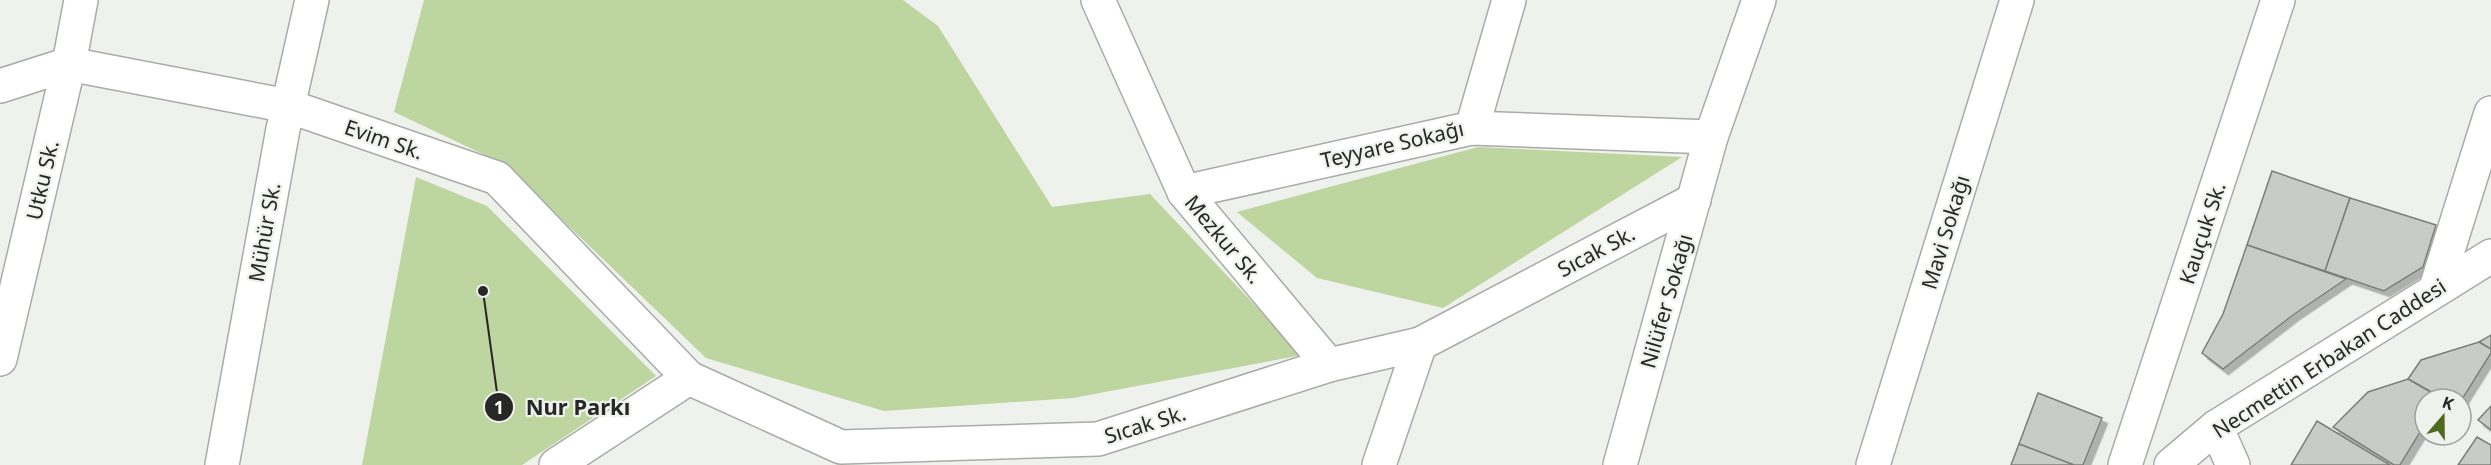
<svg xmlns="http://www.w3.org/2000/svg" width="2491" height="465" viewBox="0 0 2491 465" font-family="'Noto Sans',sans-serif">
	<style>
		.green { fill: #bdd59f }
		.building { fill: #c9cbc7; stroke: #7d7e7b; stroke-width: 1.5; filter: url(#shadow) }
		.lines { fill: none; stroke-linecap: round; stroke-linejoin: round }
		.minor-casing { stroke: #aaaba8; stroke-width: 36 }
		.major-casing { stroke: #aaaba8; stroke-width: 36 }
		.minor { stroke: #fff; stroke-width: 33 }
		.major { stroke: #fff; stroke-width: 33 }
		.labels { text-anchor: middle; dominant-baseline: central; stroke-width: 4.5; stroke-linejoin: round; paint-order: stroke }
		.street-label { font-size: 21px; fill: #272726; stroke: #eff1ed }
		.leader { fill: none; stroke: #272726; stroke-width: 2 }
		.callout-dot { fill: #272726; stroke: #eff1ed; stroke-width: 2 }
		.mark-label { font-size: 18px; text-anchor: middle; font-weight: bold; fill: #fff }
		.callout-label { font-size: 22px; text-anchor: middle; font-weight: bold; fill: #272726; stroke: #eff1ed; stroke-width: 4.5; stroke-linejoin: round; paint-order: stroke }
	</style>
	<defs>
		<filter id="shadow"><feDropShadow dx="5.5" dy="5.5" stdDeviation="0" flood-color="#0004"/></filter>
	</defs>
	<rect width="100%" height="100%" fill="#eff1ed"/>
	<g class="green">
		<polygon points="424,0 903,0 938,26 1052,207 1150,194 1302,355 1073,398 884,411 706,358 504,164 394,112"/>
		<polygon points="1478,147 1682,157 1443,308 1317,278 1237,212"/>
		<polygon points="416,177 487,206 656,376 522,465 362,465"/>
	</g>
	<g class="building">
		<polygon points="2272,171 2350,198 2325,271 2247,245"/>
		<polygon points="2350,198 2436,225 2423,267 2384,291 2325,271"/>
		<polygon points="2247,245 2346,279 2293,315 2223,369 2202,353 2223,314"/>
		<polygon points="2491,335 2491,349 2479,342"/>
		<polygon points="2479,342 2491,349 2491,353 2461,401 2461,399 2444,399 2408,379 2421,360"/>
		<polygon points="2408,379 2441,398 2425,399 2425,424 2400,465 2394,465 2333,427 2368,392"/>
		<polygon points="2038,393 2102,418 2083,465 2074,465 2019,444"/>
		<polygon points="2491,406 2491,430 2478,420"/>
		<polygon points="2317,421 2390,465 2291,465"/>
		<polygon points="2477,437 2491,445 2491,465 2458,465"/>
		<polygon points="2019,444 2074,465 2011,465"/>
	</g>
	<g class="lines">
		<defs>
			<g id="minor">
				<polyline points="1098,0 1184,192 1329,365"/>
				<polyline points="0,86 69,64 288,106 497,178 689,378"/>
				<polyline points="1472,128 1509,0"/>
				<polyline points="1184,192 1472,128 1711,137"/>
				<polyline points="2436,288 2491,113"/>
				<polyline points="0,359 69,64 81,0"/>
				<polyline points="2216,427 2233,465"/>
				<polyline points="222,465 283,129 312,0"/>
				<polyline points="556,465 689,378 841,447 1098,439 1329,365 1420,344 1694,200"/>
				<polyline points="1379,465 1420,344"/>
				<polyline points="1620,465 1711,137 1759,0"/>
				<polyline points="1873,465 2017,0"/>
				<polyline points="2125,465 2278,0"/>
			</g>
			<polyline id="major" points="2171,465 2216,427 2491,256"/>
		</defs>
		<use href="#minor" class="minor-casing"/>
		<use href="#major" class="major-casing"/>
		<use href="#minor" class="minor"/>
		<use href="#major" class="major"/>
	</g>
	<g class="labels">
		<g class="street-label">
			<text transform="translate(384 139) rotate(19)">Evim Sk.</text>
			<text transform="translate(1392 144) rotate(-13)">Teyyare Sokağı</text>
			<text transform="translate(42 180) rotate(-77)">Utku Sk.</text>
			<text transform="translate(264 232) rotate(-80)">Mühür Sk.</text>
			<text transform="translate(1945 232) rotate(-73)">Mavi Sokağı</text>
			<text transform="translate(2202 233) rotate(-72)">Kauçuk Sk.</text>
			<text transform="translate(1224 239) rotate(50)">Mezkur Sk.</text>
			<text transform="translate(1596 251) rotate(-28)">Sıcak Sk.</text>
			<text transform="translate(1666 301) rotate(-74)">Nilüfer Sokağı</text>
			<text transform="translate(2329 358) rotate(-33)">Necmettin Erbakan Caddesi</text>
			<text transform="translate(1145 424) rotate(-17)">Sıcak Sk.</text>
		</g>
	</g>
	<path class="leader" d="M483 291L499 407"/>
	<g class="callout-dot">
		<circle cx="483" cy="291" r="6"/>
		<circle cx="499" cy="407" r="15"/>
	</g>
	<g class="mark-label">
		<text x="499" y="414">1</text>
	</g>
	<g class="callout-label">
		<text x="578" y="415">Nur Parkı</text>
	</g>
	<g transform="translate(2443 417) rotate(20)"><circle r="28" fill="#eff1ed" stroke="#9fa09d" stroke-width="1.5"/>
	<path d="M0-4.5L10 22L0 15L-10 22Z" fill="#4d6a1d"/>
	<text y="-9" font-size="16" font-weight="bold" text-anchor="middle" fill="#272726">K</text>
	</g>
</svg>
